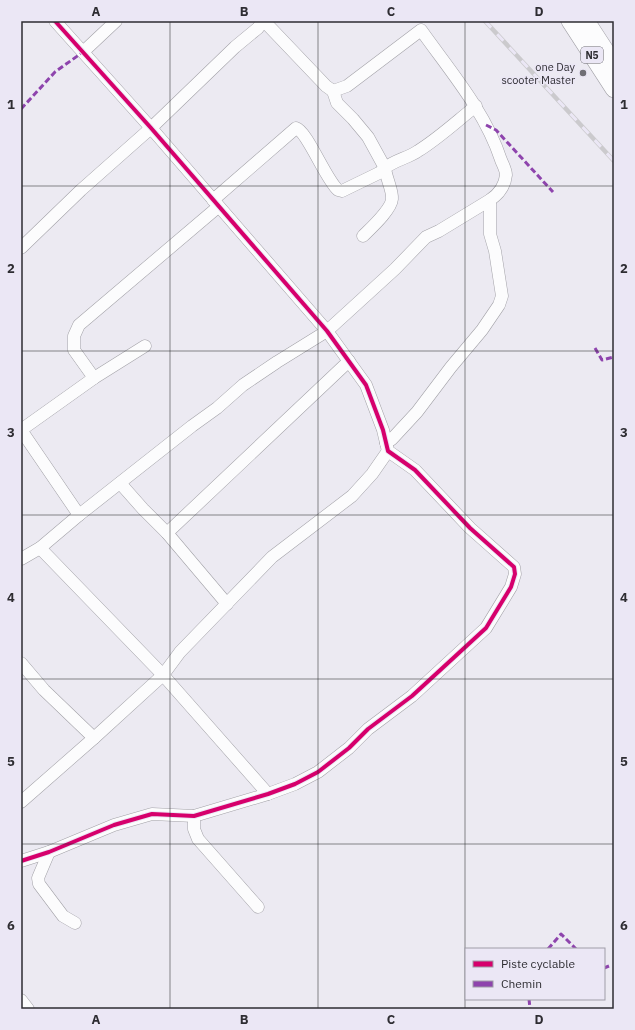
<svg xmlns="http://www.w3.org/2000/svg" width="635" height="1030" viewBox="0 0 635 1030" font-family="'IBM Plex Sans',sans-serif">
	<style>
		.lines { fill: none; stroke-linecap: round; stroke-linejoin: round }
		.minor-casing { stroke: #a2a1a7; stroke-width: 13 }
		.highway-casing { stroke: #a2a1a7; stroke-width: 18 }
		.minor { stroke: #fcfcfd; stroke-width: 12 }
		.highway { stroke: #fcfcfd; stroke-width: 17 }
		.rail-casing { stroke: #cbcacd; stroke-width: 4.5 }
		.rail { stroke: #ebe7f5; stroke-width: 3; stroke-dasharray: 9; stroke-linecap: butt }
		.quiet { stroke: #8e44ad; stroke-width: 3; stroke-dasharray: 6 3; stroke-linecap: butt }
		.cycleway-casing { stroke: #ebe7f5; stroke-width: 6 }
		.cycleway { stroke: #d6006c; stroke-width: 4 }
		.grid { fill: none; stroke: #2e2d32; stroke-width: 1; stroke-opacity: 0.55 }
		.poi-dot { fill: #706f75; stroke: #ebe7f5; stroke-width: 1.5 }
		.labels { text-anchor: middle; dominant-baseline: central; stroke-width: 3; stroke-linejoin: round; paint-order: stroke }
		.shield { fill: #ebe7f5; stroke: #67656c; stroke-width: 1 }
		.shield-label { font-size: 10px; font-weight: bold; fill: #2e2d32 }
		.poi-label { font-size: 11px; fill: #2e2d32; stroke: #ebe7f5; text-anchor: end }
		.neatline { fill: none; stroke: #2e2d32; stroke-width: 1.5 }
		.grid-label { font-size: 13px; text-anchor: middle; font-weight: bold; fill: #2e2d32 }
	</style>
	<rect width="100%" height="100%" fill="#eceaf2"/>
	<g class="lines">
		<defs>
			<g id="minor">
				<polyline points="83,52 116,21"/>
				<path d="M 213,200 L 296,128 C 307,131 326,180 338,190 L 342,191 L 379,173 L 385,168 L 368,137 L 353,119 L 337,103 L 333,91"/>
				<path d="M 363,236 C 371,228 391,210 392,199 C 393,191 386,178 385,168 C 395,160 408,158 418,151 C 439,138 457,121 476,106"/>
				<polyline points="21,248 81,190 151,128 235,47 258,28 263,21"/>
				<polyline points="94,378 74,350 74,336 79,325 218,207"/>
				<polyline points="386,443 392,439 417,412 451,367 482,330 499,305 502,296 495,251 490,234 490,200"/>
				<polyline points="120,483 143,509 167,533 227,604"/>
				<polyline points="79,515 21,430 94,378 145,346"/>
				<polyline points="167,533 349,361"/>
				<polyline points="40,548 163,675 268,794"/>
				<path d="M 21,559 L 40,548 L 79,515 L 192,426 L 217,408 L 243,385 L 277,362 L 327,331 L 395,269 L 426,237 L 439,231 L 490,200 C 499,194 505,185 506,175 C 506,170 503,165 501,160 C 485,111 450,71 421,30 L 347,86 L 333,91 L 326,86 L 264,21"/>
				<polyline points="21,663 44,690 94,738"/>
				<polyline points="21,802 94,738 163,675 180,652 272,557 352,496 372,474 388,451"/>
				<polyline points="194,816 194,829 198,839 258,907"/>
				<polyline points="49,852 38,878 39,884 63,916 75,923"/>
				<polyline points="21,861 49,852 114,825 152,814 194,816 268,794 295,784 318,772 349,748 368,729 412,696 486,628 511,587 515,574 514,567 470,528 415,470 388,451 383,430 366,385 327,331 151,128 55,21"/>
				<polyline points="21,1000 28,1009"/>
			</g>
			<g id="highway">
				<polyline points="570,21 614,89"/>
				<polyline points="586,21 614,64"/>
			</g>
		</defs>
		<use href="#minor" class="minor-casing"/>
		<use href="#highway" class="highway-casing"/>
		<use href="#minor" class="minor"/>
		<use href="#highway" class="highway"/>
		<defs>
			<polyline id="rail" points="485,21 614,161"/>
		</defs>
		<use href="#rail" class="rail-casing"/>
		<use href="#rail" class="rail"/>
		<g class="quiet">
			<polyline points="21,109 55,72 83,52"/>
			<polyline points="486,125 496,130 553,192"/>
			<polyline points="595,348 602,360 614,357 614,358"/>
			<polyline points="548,949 561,934 576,949"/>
			<polyline points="604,968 609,966"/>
			<polyline points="529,999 530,1009"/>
		</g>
		<defs>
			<polyline id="cycleway" points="21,861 49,852 114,825 152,814 194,816 268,794 295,784 318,772 349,748 368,729 412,696 486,628 511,587 515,574 514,567 470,528 415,470 388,451 383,430 366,385 327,331 151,128 55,21"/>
		</defs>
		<use href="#cycleway" class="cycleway-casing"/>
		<use href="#cycleway" class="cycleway"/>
	</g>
	<path class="grid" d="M 170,21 L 170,1009M 318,21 L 318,1009M 465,21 L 465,1009M 21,186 L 614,186M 21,351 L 614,351M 21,515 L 614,515M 21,679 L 614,679M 21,844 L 614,844"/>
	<circle class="poi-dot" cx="583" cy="73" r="4"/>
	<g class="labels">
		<rect class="shield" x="581" y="47" width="22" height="16" rx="3"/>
		<g class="shield-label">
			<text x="592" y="55">N5</text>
		</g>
		<g class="poi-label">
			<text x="575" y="67">one Day<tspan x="575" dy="13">scooter Master</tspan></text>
		</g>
	</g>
	<rect width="635" height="1030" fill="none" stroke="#ebe7f5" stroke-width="44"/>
	<rect x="465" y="948" width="140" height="52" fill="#ebe7f5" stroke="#9f9da7"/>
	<rect x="473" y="961" width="20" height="6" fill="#d6006c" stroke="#9f9da7"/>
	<text x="501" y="968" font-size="12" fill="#2e2d32">Piste cyclable</text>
	<rect x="473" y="981" width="20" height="6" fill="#8e44ad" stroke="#9f9da7"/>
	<text x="501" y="988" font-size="12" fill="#2e2d32">Chemin</text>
	<rect x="22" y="22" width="591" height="986" class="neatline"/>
	<g class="grid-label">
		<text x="96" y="16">A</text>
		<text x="244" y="16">B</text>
		<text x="391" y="16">C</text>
		<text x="539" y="16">D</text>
		<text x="11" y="109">1</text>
		<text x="624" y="109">1</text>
		<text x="11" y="273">2</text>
		<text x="624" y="273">2</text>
		<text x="11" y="437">3</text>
		<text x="624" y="437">3</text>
		<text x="11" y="602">4</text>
		<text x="624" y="602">4</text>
		<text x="11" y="766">5</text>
		<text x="624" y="766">5</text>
		<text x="11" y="930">6</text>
		<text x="624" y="930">6</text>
		<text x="96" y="1024">A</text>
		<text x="244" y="1024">B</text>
		<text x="391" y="1024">C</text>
		<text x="539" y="1024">D</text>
	</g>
</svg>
